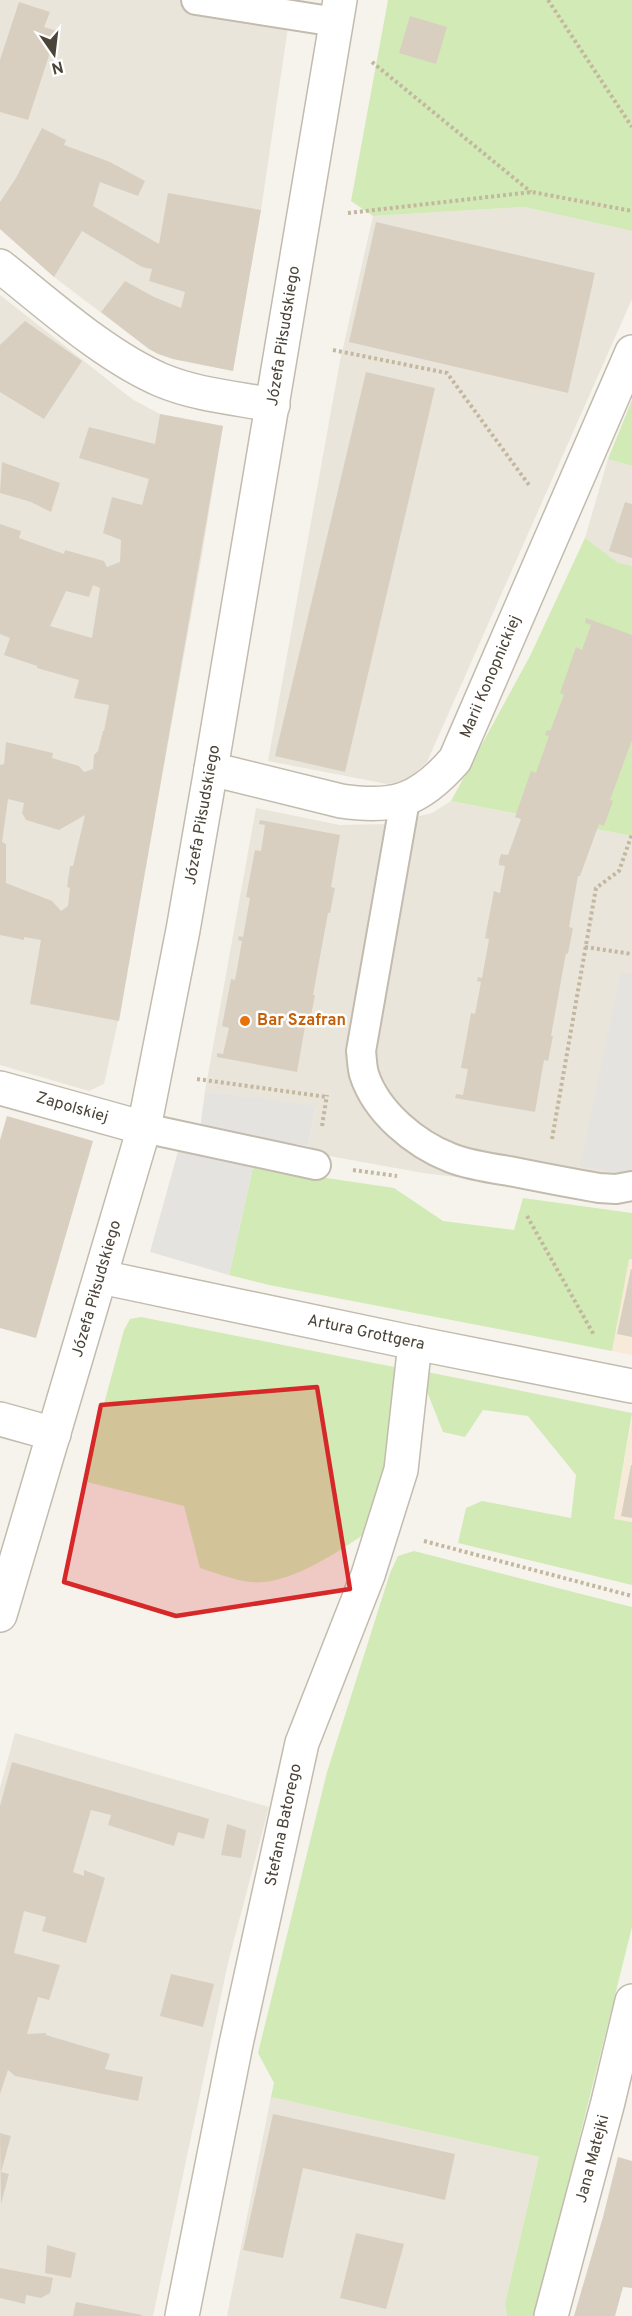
<svg xmlns="http://www.w3.org/2000/svg" width="632" height="2316" viewBox="0 0 632 2316" font-family="Overpass,sans-serif">
	<style>
		.residential { fill: #eae5da }
		.commercial { fill: #f7ead8 }
		.green { fill: #d2eab5 }
		.parking { fill: #e5e3e0 }
		.building { fill: #d8cfc1; fill-rule: evenodd }
		.lines { fill: none; stroke-linecap: round; stroke-linejoin: round }
		.service-casing { stroke: #c2bbae; stroke-width: 32 }
		.minor-casing { stroke: #c2bbae; stroke-width: 36 }
		.tertiary-casing { stroke: #c2bbae; stroke-width: 36 }
		.path { stroke: #c4b79f; stroke-width: 4; stroke-dasharray: 3 3; stroke-linecap: butt }
		.service { stroke: #fff; stroke-width: 28 }
		.minor { stroke: #fff; stroke-width: 33 }
		.tertiary { stroke: #fff; stroke-width: 33 }
		.marked { fill: #d62828; fill-opacity: 0.2; stroke: #d62828; stroke-width: 4.5; stroke-linejoin: round }
		.food-dot { fill: #e8710a; stroke: #fff; stroke-width: 2 }
		.labels { text-anchor: middle; dominant-baseline: central; stroke-width: 5; stroke-linejoin: round; paint-order: stroke }
		.street-label { font-size: 16px; fill: #4b4439; stroke: #fff }
		.food-label { font-size: 16px; font-weight: bold; fill: #c56008; stroke: #fff; text-anchor: start }
	</style>
	<rect width="100%" height="100%" fill="#f6f3ec"/>
	<g class="residential">
		<polygon points="0,0 292,0 261,210 233,371 173,359 149,349 54,277 0,229"/>
		<polygon points="524,207 632,231 632,299 427,762 406,781 387,784 268,761 340,361 373,216"/>
		<polygon points="0,295 132,399 160,414 223,426 202,555 118,1021 104,1084 89,1091 0,1065"/>
		<polygon points="608,459 632,466 632,566 618,564 585,538"/>
		<polygon points="451,801 632,836 632,1198 423,1173 324,1155 308,1146 316,1107 205,1091 256,808 340,825 388,824 432,813"/>
		<polygon points="15,1733 269,1807 228,1963 153,2316 0,2316 0,1788"/>
		<polygon points="271,2097 539,2157 505,2304 507,2316 227,2316"/>
	</g>
	<g class="commercial">
		<polygon points="629,1258 632,1259 632,1355 612,1351"/>
		<polygon points="632,1418 632,1522 614,1519"/>
	</g>
	<g class="green">
		<polygon points="388,0 632,0 632,231 524,207 373,216 351,201"/>
		<polygon points="632,400 632,466 608,459"/>
		<polygon points="585,538 618,563 632,566 632,836 451,801 530,656"/>
		<polygon points="253,1167 394,1188 443,1221 514,1230 523,1198 632,1213 632,1259 629,1259 612,1351 269,1285 229,1275"/>
		<path d="M 141,1317 L 394,1367 C 401,1417 385,1480 373,1528 C 343,1549 288,1587 250,1582 C 234,1580 216,1573 200,1568 L 184,1506 L 83,1481 L 124,1330 L 130,1319 Z"/>
		<polygon points="427,1372 632,1413 614,1519 632,1522 632,1585 458,1543 466,1508 482,1501 571,1518 576,1475 528,1416 483,1410 465,1437 443,1432 426,1389"/>
		<polygon points="414,1551 632,1607 632,1927 535,2316 507,2316 505,2304 539,2157 271,2097 274,2083 258,2053 327,1772 390,1573 398,1556"/>
	</g>
	<g class="parking">
		<polygon points="621,972 632,974 632,1175 580,1166"/>
		<polygon points="205,1091 316,1106 308,1146 200,1129"/>
		<polygon points="179,1148 253,1167 229,1275 150,1252"/>
	</g>
	<g class="building">
		<polygon points="19,2 50,12 44,27 57,31 28,120 0,112 0,60"/>
		<polygon points="410,16 447,27 436,64 399,53"/>
		<polygon points="42,128 66,140 64,145 110,162 145,181 138,196 100,182 93,206 159,244 168,193 261,210 233,371 173,359 158,354 149,349 101,312 125,281 154,297 181,308 185,292 149,281 152,269 142,267 82,231 54,277 0,229 0,202 16,178"/>
		<polygon points="376,222 595,273 568,393 349,342"/>
		<polygon points="25,321 82,361 44,419 0,392 0,345"/>
		<polygon points="366,372 435,388 345,772 275,756"/>
		<path d="M 160,414 L 223,426 L 119,1021 L 30,1004 L 41,940 L 24,937 L 24,940 L 0,935 L 0,765 L 4,764 L 6,742 L 53,753 L 52,758 L 79,766 L 84,772 L 93,769 L 94,755 L 98,751 L 103,731 L 104,731 L 109,705 L 74,698 L 79,680 L 37,668 L 37,666 L 4,655 L 10,638 L 0,634 L 0,524 L 21,531 L 19,538 L 64,554 L 65,550 L 104,561 L 107,567 L 120,562 L 121,540 L 103,533 L 112,497 L 142,505 L 149,479 L 79,458 L 89,427 L 155,444 ZM 93,585 L 100,588 L 92,638 L 50,626 L 66,591 L 89,597 ZM 8,799 L 24,803 L 22,813 L 26,820 L 59,830 L 85,815 L 73,866 L 70,866 L 67,887 L 70,888 L 68,906 L 61,911 L 52,901 L 6,883 L 6,844 L 2,842 Z"/>
		<polygon points="2,462 60,483 51,512 31,502 0,493"/>
		<polygon points="625,502 632,504 632,558 609,551"/>
		<polygon points="586,618 632,635 632,740 610,800 613,801 604,826 599,824 580,876 578,876 569,927 573,928 568,954 566,953 551,1036 553,1036 548,1061 544,1060 535,1112 455,1098 456,1094 463,1095 468,1069 461,1068 471,1013 475,1014 481,982 477,981 478,977 482,978 489,939 485,938 494,891 500,893 505,866 499,865 499,861 501,854 508,855 521,819 515,817 531,771 536,773 549,736 545,735 547,730 550,731 564,695 560,693 576,647 582,650 591,625 585,623"/>
		<polygon points="260,820 340,835 331,887 335,888 330,913 328,913 313,995 315,995 310,1021 306,1021 297,1072 217,1057 217,1053 223,1054 229,1028 222,1026 231,979 235,980 242,941 238,940 239,936 243,937 250,898 246,897 255,850 261,851 265,825 259,824"/>
		<polygon points="7,1116 93,1141 36,1338 0,1328 0,1140"/>
		<polygon points="631,1269 632,1269 632,1337 617,1334"/>
		<polygon points="631,1465 632,1465 632,1518 621,1516"/>
		<polygon points="12,1762 209,1819 204,1839 178,1832 174,1846 108,1825 111,1815 91,1810 73,1872 84,1876 84,1870 105,1878 86,1943 42,1931 46,1917 24,1911 14,1953 60,1965 49,2000 38,1997 27,2034 46,2033 46,2035 110,2054 105,2069 143,2077 138,2101 15,2076 8,2070 0,2094 0,1806"/>
		<polygon points="227,1824 246,1830 241,1858 221,1855"/>
		<polygon points="171,1974 214,1984 203,2027 160,2016"/>
		<polygon points="273,2114 455,2154 445,2200 303,2168 283,2258 243,2250"/>
		<polygon points="0,2133 11,2136 1,2172 9,2174 1,2204"/>
		<polygon points="618,2157 632,2161 632,2288 623,2287 615,2316 574,2316 603,2217"/>
		<polygon points="356,2233 404,2244 386,2309 340,2298"/>
		<polygon points="47,2245 76,2253 71,2278 45,2273"/>
		<polygon points="0,2268 53,2278 50,2293 41,2298 26,2295 25,2304 0,2298"/>
		<polygon points="76,2302 142,2315 142,2316 73,2316"/>
	</g>
	<g class="lines">
		<defs>
			<g id="service">
				<polyline points="196,0 336,22"/>
				<path d="M 405,800 L 361,1051 C 362,1059 362,1067 364,1074 C 376,1112 415,1144 451,1158 C 469,1165 490,1168 509,1171 C 539,1177 569,1183 599,1188 L 616,1189 L 632,1186"/>
				<polyline points="144,1128 316,1165"/>
			</g>
			<g id="minor">
				<path d="M 0,266 C 48,304 105,356 161,380 C 197,395 235,398 273,405"/>
				<path d="M 211,769 L 341,801 C 394,809 419,801 455,760 L 632,352"/>
				<polyline points="0,1088 144,1128"/>
				<polyline points="101,1277 415,1343 632,1386"/>
				<polyline points="0,1419 54,1434"/>
				<polyline points="182,2316 236,2044 302,1743 368,1575 401,1470 415,1343"/>
				<polyline points="551,2316 608,2102 632,2001"/>
			</g>
			<polyline id="tertiary" points="0,1615 144,1128 183,930 211,769 340,0"/>
		</defs>
		<use href="#service" class="service-casing"/>
		<use href="#minor" class="minor-casing"/>
		<use href="#tertiary" class="tertiary-casing"/>
		<g class="path">
			<polyline points="548,0 632,127"/>
			<polyline points="372,62 531,192"/>
			<polyline points="348,213 532,192 632,211"/>
			<polyline points="333,350 447,373 529,485"/>
			<polyline points="585,947 632,954"/>
			<polyline points="197,1079 327,1097"/>
			<polyline points="322,1126 327,1095"/>
			<polyline points="552,1139 596,888 619,871 632,834"/>
			<polyline points="353,1170 397,1176"/>
			<polyline points="527,1216 594,1335"/>
			<polyline points="424,1541 632,1596"/>
		</g>
		<use href="#service" class="service"/>
		<use href="#minor" class="minor"/>
		<use href="#tertiary" class="tertiary"/>
	</g>
	<path class="marked" d="M 317,1387 L 350,1589 L 176,1616 L 64,1582 L 101,1405 Z"/>
	<circle class="food-dot" cx="245" cy="1021" r="6"/>
	<g class="labels">
		<g class="street-label">
			<text transform="translate(284 336) rotate(-81)">Józefa Piłsudskiego</text>
			<text transform="translate(491 677) rotate(-67)">Marii Konopnickiej</text>
			<text transform="translate(203 815) rotate(-80)">Józefa Piłsudskiego</text>
			<text transform="translate(72 1108) rotate(16)">Zapolskiej</text>
			<text transform="translate(97 1289) rotate(-74)">Józefa Piłsudskiego</text>
			<text transform="translate(366 1333) rotate(12)">Artura Grottgera</text>
			<text transform="translate(284 1825) rotate(-78)">Stefana Batorego</text>
			<text transform="translate(593 2159) rotate(-75)">Jana Matejki</text>
		</g>
		<g class="food-label">
			<text x="257" y="1021">Bar Szafran</text>
		</g>
	</g>
	<g transform="translate(54 54) rotate(166)" stroke="#ffffff" stroke-width="4.5" paint-order="stroke">
	<path d="M0-4.5L10 22L0 15L-10 22Z" fill="#4b4439"/>
	<text y="-9" font-size="16" font-weight="bold" text-anchor="middle" fill="#4b4439">N</text>
	</g>
</svg>
